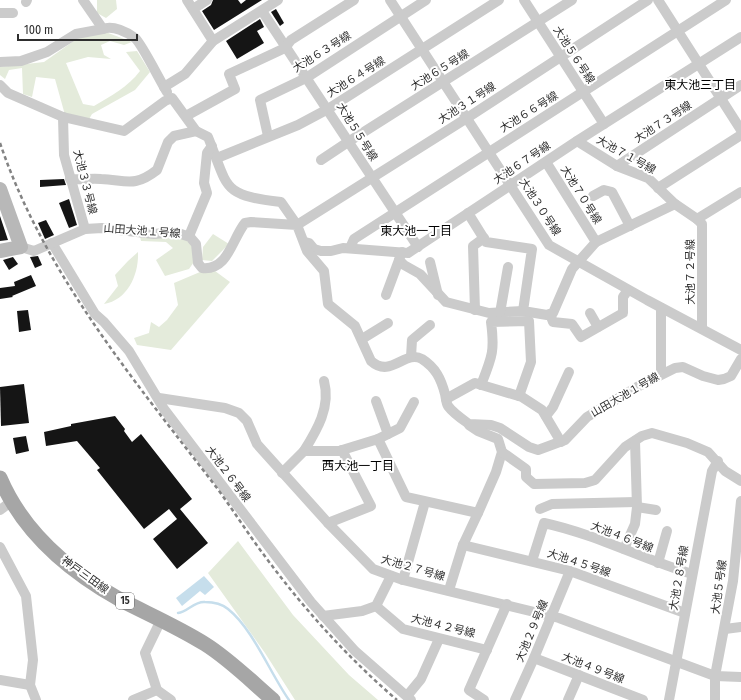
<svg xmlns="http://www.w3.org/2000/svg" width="741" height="700" viewBox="0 0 741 700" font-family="'Fira Sans Condensed','Noto Sans JP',sans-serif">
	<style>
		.green { fill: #e4ebdb }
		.water { fill: #c6deec }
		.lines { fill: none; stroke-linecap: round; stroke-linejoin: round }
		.stream { stroke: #c6deec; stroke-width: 2.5 }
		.building { fill: #151515 }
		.street { stroke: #cbcbcb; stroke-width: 10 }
		.secondary { stroke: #b8b8b8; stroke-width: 14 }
		.primary { stroke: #a6a6a6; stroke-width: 15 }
		.rail { stroke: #838383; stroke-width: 2.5; stroke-dasharray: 4 3; stroke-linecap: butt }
		.labels { text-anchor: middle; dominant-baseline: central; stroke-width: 4; stroke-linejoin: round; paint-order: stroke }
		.shield { fill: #fff; stroke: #6d6d6d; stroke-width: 1 }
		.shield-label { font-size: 10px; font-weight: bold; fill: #2e2e2e }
		.street-label { font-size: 11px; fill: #2e2e2e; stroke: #fff }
		.neighbourhood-label { font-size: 12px; fill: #000; stroke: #fff }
	</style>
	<rect width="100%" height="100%" fill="#fff"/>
	<g class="green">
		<polygon points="97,0 116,0 117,9 106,18 97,13"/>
		<path d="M 103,31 L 132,42 L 124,45 L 110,41 L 101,45 L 104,55 L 111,59 L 88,57 L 66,63 L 83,104 L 94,106 C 111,96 128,87 140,71 L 126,52 L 137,51 L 150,72 L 135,90 L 92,114 L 88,121 L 65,115 L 55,79 L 36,77 L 32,97 L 23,94 L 22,68 L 9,70 L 5,79 L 0,75 L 0,67 L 44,62 L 78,38 Z"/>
		<polygon points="213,234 229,244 212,261 202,260 203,247"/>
		<polygon points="140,236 178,237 192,242 196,259 189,269 165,276 156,260 173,248 166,242 141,241"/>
		<path d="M 138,252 C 139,274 128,300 104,304 L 118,286 L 115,275 L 128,261 Z"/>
		<polygon points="215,271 230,282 171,350 137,345 134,338 149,333 151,322 159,327 167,320 178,305 174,283 200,272"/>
		<polygon points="238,541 293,615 349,675 378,700 295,700 265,653 208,573"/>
	</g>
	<polygon class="water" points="204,576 214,587 205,595 200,591 182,606 176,598"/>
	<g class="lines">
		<path class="stream" d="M 178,613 C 188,612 194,601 205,602 C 213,602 222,604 228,609 C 253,629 270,673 289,700"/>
	</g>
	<g class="building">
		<polygon points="213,0 238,0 241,4 246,0 262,0 214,30 202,11 211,5"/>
		<polygon points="276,9 284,23 280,26 271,12"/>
		<polygon points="260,19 264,27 257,31 264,43 237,59 226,41"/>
		<polygon points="64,179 66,185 40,187 40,180"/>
		<polygon points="69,199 77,225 69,228 59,203"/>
		<polygon points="0,216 8,240 0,241"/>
		<polygon points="46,220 54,235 45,239 38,223"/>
		<polygon points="38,256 42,265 35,268 30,257"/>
		<polygon points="13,257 18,264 9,270 3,260"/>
		<polygon points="31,275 36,286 12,296 13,297 0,299 0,288 15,286 14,282"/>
		<polygon points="28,310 31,330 19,332 17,311"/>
		<polygon points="24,384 29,423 1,426 0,387"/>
		<polygon points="115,416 125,429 124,431 132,442 141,434 192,499 180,509 208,543 177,569 153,539 177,519 169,509 144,529 97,470 100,468 77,441 46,446 44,432 71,426 71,424"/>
		<polygon points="26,436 29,451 16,454 13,438"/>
	</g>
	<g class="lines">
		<g class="street">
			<path d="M 83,0 L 103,29 C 113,25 127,32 135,38 C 142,44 160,81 167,92"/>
			<polyline points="187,0 213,41"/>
			<polyline points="390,0 549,245 647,300 741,350"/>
			<polyline points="524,0 604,124"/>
			<polyline points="658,0 741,130"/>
			<polyline points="26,2 27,0"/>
			<polyline points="193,9 207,0"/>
			<polyline points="262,11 418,247"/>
			<polyline points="0,13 13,13"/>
			<polyline points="0,62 21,61 47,52 76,34 103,29"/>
			<path d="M 0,85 L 8,93 L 63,117 L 124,131 L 165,101 L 172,98 L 196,131 L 208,137 C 229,189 221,195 281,202 L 297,225 L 467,118 L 648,0"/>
			<polyline points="164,87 185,74 213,41 278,0"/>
			<polyline points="186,116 235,89 229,74 285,48 291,40 354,0"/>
			<polyline points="63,117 64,155 85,229"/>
			<polyline points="268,136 260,100 306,78 426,0"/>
			<polyline points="577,141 617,166 648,178 675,204 697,219 741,192"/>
			<polyline points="217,158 298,125 328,109 499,0"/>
			<polyline points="321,160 348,142 572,0"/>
			<polyline points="546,162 596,242 675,204"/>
			<polyline points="617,166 741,85"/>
			<path d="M 70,179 C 81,180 91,178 101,179 C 126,180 134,188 157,170 L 168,142 L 174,136 L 196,131"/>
			<polyline points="658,188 741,135"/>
			<polyline points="593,196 604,190 612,192 630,226"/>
			<polyline points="468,213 486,242 532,249 523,311 547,315 553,313 572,269 596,242"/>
			<polyline points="697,219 702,224 702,328"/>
			<polyline points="189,236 207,193 204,183 207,153 212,146"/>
			<polyline points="305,242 309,243 314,249 321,251 331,251 343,248 408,253 577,141 741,37"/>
			<polyline points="52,243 95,314 104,322 129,351 164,409 311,602 355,651 411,700"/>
			<path d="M 21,247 L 34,251 L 85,229 L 102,228 L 154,234 L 175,232 L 190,237 L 196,244 L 198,263 L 202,268 C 228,271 232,239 245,223 L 251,222 L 297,225 L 307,251 L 324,271 L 328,304 L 355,326 L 371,361 C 391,379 405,349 422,359 C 436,368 441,379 445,394 C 446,398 446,403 448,406 C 453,413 462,419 469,424 L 491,425 L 500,428 L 529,447 L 538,450 L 565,440 L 587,417 L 637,387 L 675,368 L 683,367 L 703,376 L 718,380 L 724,379 L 731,376 L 741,359"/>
			<polyline points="350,248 354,239 726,0"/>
			<polyline points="402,252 399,260 404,265 420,274 446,302 489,313 523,311"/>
			<polyline points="430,262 438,295"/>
			<polyline points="386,295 399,260"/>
			<polyline points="475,310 473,246 484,238"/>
			<polyline points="500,313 508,267"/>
			<polyline points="590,313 598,327"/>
			<polyline points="550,314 553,322 572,324 581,337 623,313 623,297 628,290"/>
			<polyline points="362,339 388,323"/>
			<polyline points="411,357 412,340 430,325"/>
			<polyline points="661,374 661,308"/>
			<path d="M 481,385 C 492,357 495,351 491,322 L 529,321 L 531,362 L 519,396"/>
			<polyline points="159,398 225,408 239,413 247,421 257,444 328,523 373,569 403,580 559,618 715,676 741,677"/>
			<polyline points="446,399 475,383 522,397 542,410 561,442"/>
			<polyline points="376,401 388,434"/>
			<polyline points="546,416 553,407 569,372"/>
			<polyline points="469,425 478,431 498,439 502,452 496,472 478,513"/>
			<polyline points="378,439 400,428 414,402"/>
			<path d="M 304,451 C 317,430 331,407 324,381"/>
			<polyline points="502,452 526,469 526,477 534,484 585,483 595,480 625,447 642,436 652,433 687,443 708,452 725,471 741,481"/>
			<polyline points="282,473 304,451 339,451 378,439 406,497 478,513 463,545 449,590"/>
			<polyline points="637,507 656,510"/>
			<polyline points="540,509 552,504 636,502"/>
			<polyline points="0,510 12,501"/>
			<polyline points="328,523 371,506 342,450"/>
			<polyline points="463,545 570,571 685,613"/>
			<polyline points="0,547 26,596 33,660 30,685 36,700"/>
			<polyline points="624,549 635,524 637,507 635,441"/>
			<path d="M 532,561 L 544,523 C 595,534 642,559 692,574"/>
			<polyline points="658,563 667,531"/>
			<polyline points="403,580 425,502"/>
			<polyline points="376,606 403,629 487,650"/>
			<polyline points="323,616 362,611 376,606 391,576"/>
			<polyline points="161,620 145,653 157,690 171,700"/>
			<polyline points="725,629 741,627"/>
			<polyline points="534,658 643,700"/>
			<polyline points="0,680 30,685"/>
			<polyline points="407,696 421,679 439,639"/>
			<polyline points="133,700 157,690"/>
			<polyline points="484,700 469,690 507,604"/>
			<polyline points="515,700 534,658 570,571"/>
			<polyline points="568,700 579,675"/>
			<polyline points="669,700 712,471 718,461"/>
			<polyline points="715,700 715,676 733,581 741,501"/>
		</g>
		<polyline class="secondary" points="0,189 21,247 0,251"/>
		<path class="primary" d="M 0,478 C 23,532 69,571 119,599 C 148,614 178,627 205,644 C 229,659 251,681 273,700"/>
		<path class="rail" d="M 0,143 C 43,270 129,374 210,479 C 229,503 245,530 264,555 C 303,608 347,657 397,700"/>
	</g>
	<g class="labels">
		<rect class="shield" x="116" y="593" width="18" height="16" rx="3"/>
		<g class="shield-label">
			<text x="125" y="601">15</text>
		</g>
		<g class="street-label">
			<text transform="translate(322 52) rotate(-32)">大池６３号線</text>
			<text transform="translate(574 55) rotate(57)">大池５６号線</text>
			<text transform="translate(440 70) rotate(-32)">大池６５号線</text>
			<text transform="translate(356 77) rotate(-32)">大池６４号線</text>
			<text transform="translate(467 103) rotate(-33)">大池３１号線</text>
			<text transform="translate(529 112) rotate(-32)">大池６６号線</text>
			<text transform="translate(663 122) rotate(-33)">大池７３号線</text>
			<text transform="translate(357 132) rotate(58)">大池５５号線</text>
			<text transform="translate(626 155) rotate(29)">大池７１号線</text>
			<text transform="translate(522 163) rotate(-34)">大池６７号線</text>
			<text transform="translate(85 182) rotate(76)">大池３３号線</text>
			<text transform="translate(581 195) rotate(58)">大池７０号線</text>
			<text transform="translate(540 207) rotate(57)">大池３０号線</text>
			<text transform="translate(142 231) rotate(4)">山田大池１号線</text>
			<text transform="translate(690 272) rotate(-90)">大池７２号線</text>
			<text transform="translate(625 395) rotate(-30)">山田大池１号線</text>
			<text transform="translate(228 474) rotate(53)">大池２６号線</text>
			<text transform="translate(622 537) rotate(21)">大池４６号線</text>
			<text transform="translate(579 563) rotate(18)">大池４５号線</text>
			<text transform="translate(413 568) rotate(16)">大池２７号線</text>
			<text transform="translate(85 575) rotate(36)">神戸三田線</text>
			<text transform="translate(679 578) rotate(-80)">大池２８号線</text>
			<text transform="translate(719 587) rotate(-82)">大池５号線</text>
			<text transform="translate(443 626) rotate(14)">大池４２号線</text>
			<text transform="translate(532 631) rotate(-67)">大池２９号線</text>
			<text transform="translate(593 668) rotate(21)">大池４９号線</text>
		</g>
		<g class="neighbourhood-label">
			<text x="700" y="85">東大池三丁目</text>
			<text x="416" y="231">東大池一丁目</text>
			<text x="358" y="466">西大池一丁目</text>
		</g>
	</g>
	<path d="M18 34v6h119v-6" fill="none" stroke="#2e2e2e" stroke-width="2"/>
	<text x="24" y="34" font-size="12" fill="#2e2e2e" stroke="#ffffff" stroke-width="3" paint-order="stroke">100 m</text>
</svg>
